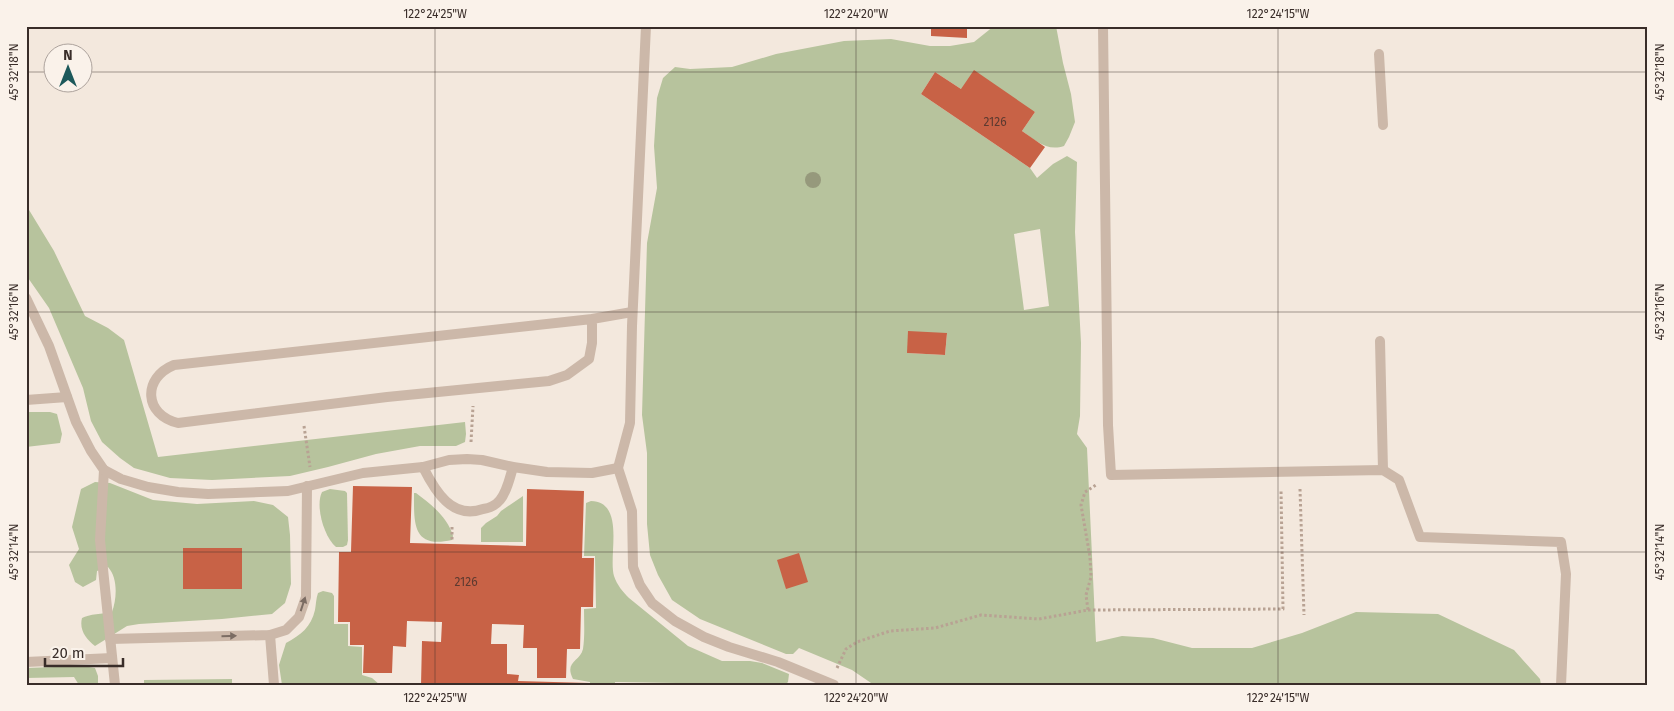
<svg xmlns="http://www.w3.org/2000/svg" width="1674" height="711" viewBox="0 0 1674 711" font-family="'Fira Sans',sans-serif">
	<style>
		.green { fill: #b7c39d; fill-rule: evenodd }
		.building { fill: #c86246 }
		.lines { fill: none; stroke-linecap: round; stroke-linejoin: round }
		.path { stroke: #b8a293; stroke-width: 3; stroke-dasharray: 2.5 2.5; stroke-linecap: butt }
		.service { stroke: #ccb8a9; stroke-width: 10 }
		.tree { fill: #96997c }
		.oneway { fill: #7b6c63 }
		.ticks { fill: none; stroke: #392d29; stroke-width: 1; stroke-opacity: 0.45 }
		.labels { text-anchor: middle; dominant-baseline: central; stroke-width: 4.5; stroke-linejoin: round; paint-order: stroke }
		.number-label { font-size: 12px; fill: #5d3a30 }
		.neatline { fill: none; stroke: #392d29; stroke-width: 2 }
		.ticks-label { font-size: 12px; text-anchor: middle; fill: #392d29 }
	</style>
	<rect width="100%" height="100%" fill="#f3e8dd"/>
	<g class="green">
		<path d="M 994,26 L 1056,26 L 1063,63 L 1071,94 L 1075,122 L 1069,137 L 1064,146 C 1047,152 1035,140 1022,131 L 1035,112 L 961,89 L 935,72 L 921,94 L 1030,168 L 1037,178 L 1053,164 L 1067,156 L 1077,162 L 1075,232 L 1081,343 L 1080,416 L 1077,434 L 1087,448 L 1096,642 L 1122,636 L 1153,638 L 1192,648 L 1252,648 L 1302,633 L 1356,612 L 1438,614 L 1514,650 L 1540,679 L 1541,685 L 874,685 L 852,670 L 799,648 L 793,654 L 786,654 L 700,619 L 672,600 L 658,575 L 650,555 L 647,524 L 647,453 L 642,415 L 647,243 L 657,188 L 654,146 L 657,98 L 663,78 L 675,67 L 690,69 L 732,67 L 776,54 L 844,41 L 891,39 L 930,46 L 950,46 L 974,42 ZM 1040,229 L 1049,306 L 1024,310 L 1014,234 ZM 947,334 L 945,355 L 907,353 Z"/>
		<polygon points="26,205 54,251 85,316 108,328 124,340 158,457 465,422 466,434 465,442 456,446 420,446 376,454 328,467 290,476 212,480 170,478 134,468 120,458 102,442 91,421 83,388 49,308 26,275"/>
		<polygon points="26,412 50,412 57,414 62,434 60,443 26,447"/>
		<path d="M 95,482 L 110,483 L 153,500 L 197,504 L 254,501 L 273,505 L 288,517 L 290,535 L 291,584 L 285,603 L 272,614 L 222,619 L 139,624 L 127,626 L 95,646 C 86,639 79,630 82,618 C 89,614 103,614 112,612 C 117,598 118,578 108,567 L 97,571 L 96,580 L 83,587 L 75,582 L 69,565 L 79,549 L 72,527 L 81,489 Z"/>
		<path d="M 330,489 L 345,491 L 347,493 L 348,540 L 347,545 L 343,547 L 336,547 C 324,537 315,506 322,492 Z"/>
		<path d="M 414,493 L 416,493 C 431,504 448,518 453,536 L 452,540 C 412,549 414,523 414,493 Z"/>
		<polygon points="523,496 523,542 481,542 481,528 486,523 497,516 501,511"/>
		<path d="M 591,501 C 626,502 608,556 614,576 C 617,585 623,592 629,598 L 688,646 L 722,661 L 750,661 L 762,663 L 789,674 L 788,682 L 785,685 L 618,682 L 615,682 L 615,685 L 590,685 L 590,682 L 573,679 C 564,661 580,662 583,649 C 585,636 584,622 584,609 L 596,608 L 595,556 L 584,556 L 586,503 Z"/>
		<path d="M 323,591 L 332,593 L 334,596 L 334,624 L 348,624 L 348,646 L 362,647 L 362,675 L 372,678 L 380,685 L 282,685 L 279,665 L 286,643 C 301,635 311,627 315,610 C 316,604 316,599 318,593 Z"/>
		<polygon points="83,666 95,668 98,676 98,685 79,685 74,677 26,678 26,668"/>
		<polygon points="232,679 232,685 144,685 144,680"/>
	</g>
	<g class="building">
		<polygon points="931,26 967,26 967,38 931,36"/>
		<polygon points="974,70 1035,112 1022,131 1045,147 1030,168 921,94 935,72 961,89"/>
		<polygon points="908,331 947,333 945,355 907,353"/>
		<polygon points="353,486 412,487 410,543 526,546 527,489 584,491 582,558 594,558 593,607 581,607 580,649 567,649 566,678 537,678 537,648 523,648 524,625 492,624 491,644 507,644 507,674 519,675 518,681 589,683 589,685 421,685 422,641 441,642 442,622 407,621 406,647 393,646 392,673 363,673 364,645 350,645 350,622 338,622 339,552 351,552"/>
		<rect x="183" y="548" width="59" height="41"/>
		<polygon points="799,553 808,582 786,589 777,560"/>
	</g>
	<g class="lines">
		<g class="path">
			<polyline points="304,426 310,467"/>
			<polyline points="471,442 473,406"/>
			<polyline points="1300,489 1304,615"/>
			<polyline points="452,527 452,542"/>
			<polyline points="1088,610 1283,609 1281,489"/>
			<polyline points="837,668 846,649 857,642 890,631 935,628 981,615 1039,619 1088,610 1086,595 1091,577 1090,557 1081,505 1085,492 1096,485"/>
		</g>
		<g class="service">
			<polyline points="646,26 632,326 630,423 618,468 632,511 633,567 640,585 652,603 675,621 704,637 729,647 778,662 834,685"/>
			<polyline points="1103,26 1108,425 1111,475 1383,470 1399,480 1420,537 1561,542 1566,574 1561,685"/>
			<polyline points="1379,54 1383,125"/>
			<polyline points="26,298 49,346 76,422 91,451 104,470 100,540 115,685"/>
			<path d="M 592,319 L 174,365 C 142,378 144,415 178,423 L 387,397 L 549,381 L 567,375 L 589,359 L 592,343 L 592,319 L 632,312"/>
			<polyline points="1380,341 1383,470"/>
			<polyline points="26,400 67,397"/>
			<path d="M 423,467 C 435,491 452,520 483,509 C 489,508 496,505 500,500 C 507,492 510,477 513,467"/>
			<polyline points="104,470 121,479 148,487 178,492 208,494 288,491 363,473 423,467 449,460 467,459 482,460 513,467 547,472 592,473 618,468"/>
			<polyline points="270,635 274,685"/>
			<polyline points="110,639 270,635 286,630 299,617 306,597 307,486"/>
			<polyline points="26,662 112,658"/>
		</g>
	</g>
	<circle class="tree" cx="813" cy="180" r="8"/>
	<defs><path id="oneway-solid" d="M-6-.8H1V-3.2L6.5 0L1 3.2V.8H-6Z" transform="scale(1.25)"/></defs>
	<g class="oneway">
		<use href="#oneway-solid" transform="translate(303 604) rotate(-72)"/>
		<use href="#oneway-solid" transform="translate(229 636) rotate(-1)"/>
	</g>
	<path class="ticks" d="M 435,26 L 435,685M 856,26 L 856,685M 1278,26 L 1278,685M 26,72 L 52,72M 82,72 L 1648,72M 26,312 L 1648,312M 26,552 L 1648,552"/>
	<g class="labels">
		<g class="number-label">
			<text x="995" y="122">2126</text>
			<text x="466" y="582">2126</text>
		</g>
	</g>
	<rect width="1674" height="711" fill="none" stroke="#faf2ea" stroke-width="55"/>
	<g transform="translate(68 68)"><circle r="24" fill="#faf2ea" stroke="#ada39d"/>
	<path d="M0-4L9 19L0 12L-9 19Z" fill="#1d595b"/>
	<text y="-8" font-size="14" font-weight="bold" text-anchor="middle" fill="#392d29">N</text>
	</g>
	<path d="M45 658v8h78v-8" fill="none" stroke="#392d29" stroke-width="2.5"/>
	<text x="52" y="658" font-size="15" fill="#392d29" stroke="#faf2ea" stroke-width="4" paint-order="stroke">20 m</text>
	<rect x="28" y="28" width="1618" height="656" class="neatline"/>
	<g class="ticks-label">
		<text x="435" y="18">122°24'25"W</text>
		<text x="856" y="18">122°24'20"W</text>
		<text x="1278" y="18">122°24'15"W</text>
		<text transform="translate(14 72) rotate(-90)" y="4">45°32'18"N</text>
		<text transform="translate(1660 72) rotate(-90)" y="4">45°32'18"N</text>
		<text transform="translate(14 312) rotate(-90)" y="4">45°32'16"N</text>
		<text transform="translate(1660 312) rotate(-90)" y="4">45°32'16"N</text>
		<text transform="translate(14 552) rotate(-90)" y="4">45°32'14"N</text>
		<text transform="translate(1660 552) rotate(-90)" y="4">45°32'14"N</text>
		<text x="435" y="702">122°24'25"W</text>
		<text x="856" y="702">122°24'20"W</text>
		<text x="1278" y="702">122°24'15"W</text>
	</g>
</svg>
